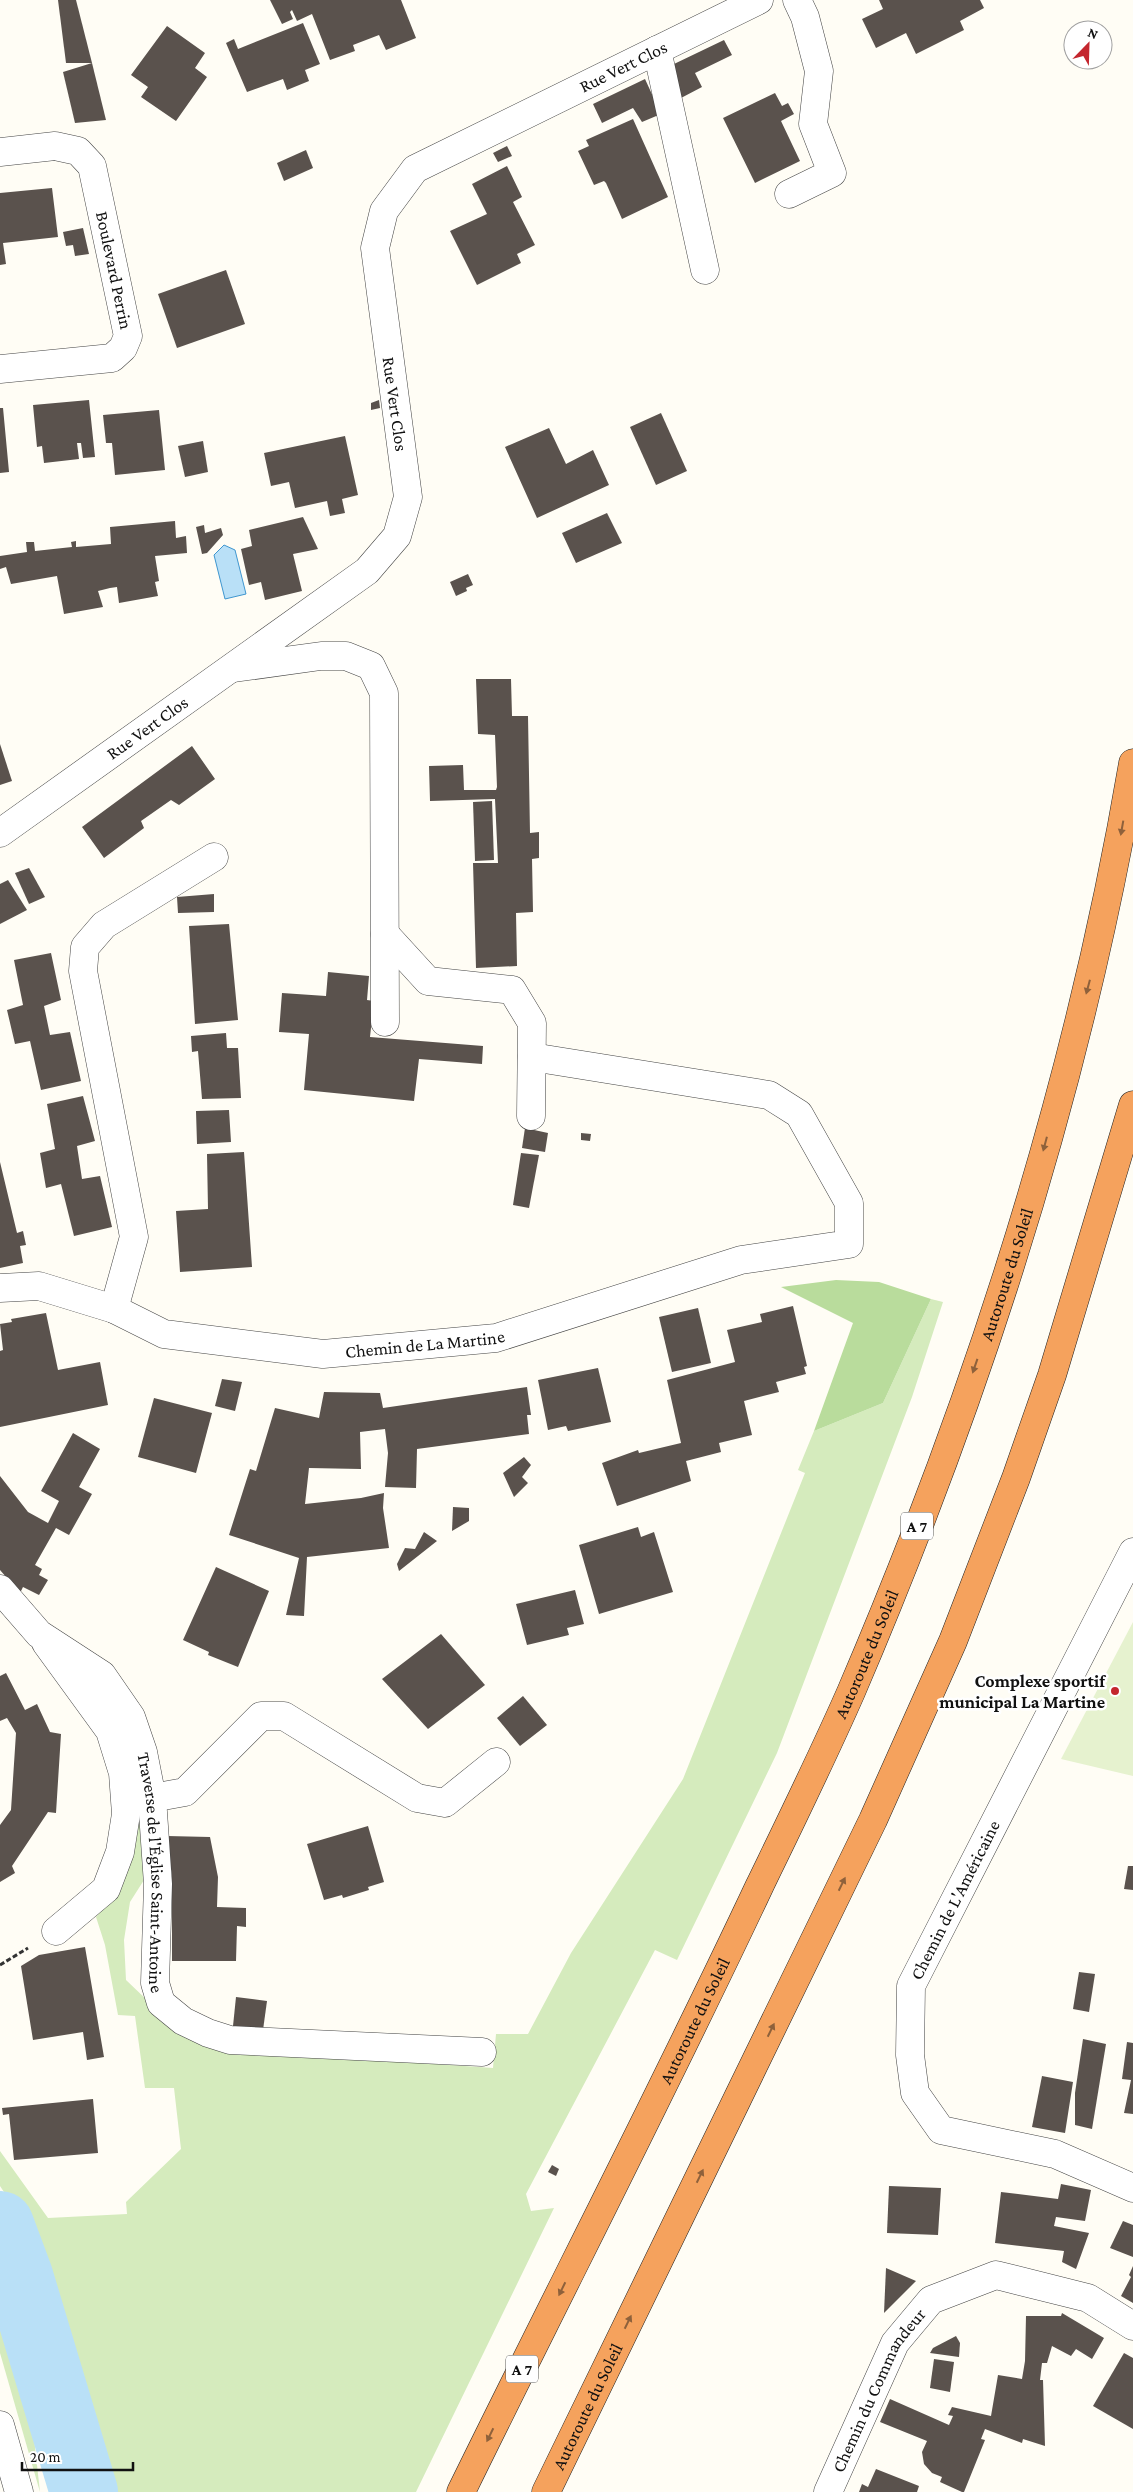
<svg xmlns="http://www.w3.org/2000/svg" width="1133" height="2492" viewBox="0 0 1133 2492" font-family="'Crimson Pro',serif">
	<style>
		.green { fill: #d5ebbd }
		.forest { fill: #b9dc9c }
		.pitch { fill: #e6f2cf }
		.water { fill: #b9e0f7; stroke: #3f96cf }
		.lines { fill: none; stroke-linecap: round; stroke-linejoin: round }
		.river { stroke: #b9e0f7; stroke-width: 68 }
		.building { fill: #5a524d }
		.minor-casing { stroke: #444; stroke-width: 29 }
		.highway-casing { stroke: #222; stroke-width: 29 }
		.path { stroke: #333; stroke-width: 3; stroke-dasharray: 5 2.5; stroke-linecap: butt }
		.minor { stroke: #fff; stroke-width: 28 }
		.highway { stroke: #f5a25d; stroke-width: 28 }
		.oneway { fill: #8e613b }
		.poi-dot { fill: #c4262e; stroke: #fff; stroke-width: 2 }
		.labels { text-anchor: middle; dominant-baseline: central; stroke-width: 5; stroke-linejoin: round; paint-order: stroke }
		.shield { fill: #fff; stroke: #585858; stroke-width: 1 }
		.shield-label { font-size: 16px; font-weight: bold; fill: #111 }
		.street-label { font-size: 18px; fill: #111; stroke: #fff }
		.poi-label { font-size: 18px; font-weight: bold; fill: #111; stroke: #fff; text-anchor: end }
	</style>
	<rect width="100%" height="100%" fill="#fffdf5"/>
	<g class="green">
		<polygon points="931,1299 943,1302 912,1397 777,1753 677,1960 655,1950 526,2194 531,2211 554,2208 416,2492 103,2492 51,2313 10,2201 0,2186 0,2151 48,2218 127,2214 126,2202 181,2149 174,2088 145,2088 135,2016 118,2015 105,1945 96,1917 109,1901 142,1799 144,1880 130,1902 124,1940 126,1980 148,2001 262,2052 493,2068 496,2034 528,2034 571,1953 683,1779 805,1473 798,1470 814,1431 883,1403"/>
		<polygon points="0,2262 45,2397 34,2438 40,2492 0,2353"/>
	</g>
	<polygon class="forest" points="836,1280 879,1282 931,1299 883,1403 814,1431 853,1323 781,1287"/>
	<polygon class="pitch" points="1133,1622 1133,1776 1061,1759"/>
	<polygon class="water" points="224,545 235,550 246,594 225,599 214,555"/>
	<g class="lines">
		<polyline class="river" points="0,2225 19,2276 84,2492"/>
	</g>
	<g class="building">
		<polygon points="58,0 76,0 92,63 66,63"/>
		<polygon points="270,0 401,0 416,38 386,50 379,35 353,45 355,51 330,60 312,14 297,21 292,10 290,12 293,19 282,24"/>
		<polygon points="879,0 980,0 984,8 960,21 964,30 916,54 906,33 876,48 862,19 883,9"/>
		<polygon points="303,23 320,64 305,70 309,81 287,90 283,79 247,92 226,43 234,39 238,49"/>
		<polygon points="167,26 205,53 195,68 207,77 176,121 141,97 148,87 131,75"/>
		<polygon points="724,40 732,55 695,73 702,87 681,98 674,64"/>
		<polygon points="92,63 106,120 75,123 63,72"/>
		<polygon points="645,79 661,114 642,122 633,108 602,123 593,104"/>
		<polygon points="775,93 782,106 788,103 794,114 781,121 800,161 755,183 723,118"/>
		<polygon points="633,119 668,197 622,219 606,183 604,181 594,185 578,151 589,146 586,140"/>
		<polygon points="507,146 512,156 498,162 493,153"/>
		<polygon points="306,150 313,168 284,181 277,163"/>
		<polygon points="507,166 522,197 513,202 535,245 517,254 521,263 477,285 450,231 487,214 472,184"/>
		<polygon points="52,188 58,237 3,243 6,264 0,265 0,193"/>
		<polygon points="83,228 89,254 75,256 73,245 66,246 63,232"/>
		<polygon points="226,270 245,324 177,348 158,294"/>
		<polygon points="89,400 95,457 83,458 81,443 77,443 79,459 44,463 42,446 37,447 33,405"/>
		<polygon points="379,400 380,408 371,410 371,403"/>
		<polygon points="0,408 3,408 9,472 0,473"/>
		<polygon points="159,410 165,470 115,475 112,443 106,443 103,415"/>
		<polygon points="661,413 687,471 656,485 630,427"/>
		<polygon points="549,428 566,464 593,450 609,485 537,518 505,447"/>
		<polygon points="345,436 358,495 342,499 345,513 330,516 327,501 295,508 289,482 271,486 264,453"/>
		<polygon points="203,441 208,472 185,477 178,446"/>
		<polygon points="607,513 622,543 576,563 562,533"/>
		<polygon points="303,517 318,549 293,554 302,591 265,600 261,582 249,585 241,549 252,546 249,530"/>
		<polygon points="175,521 176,538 186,536 187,553 155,556 159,581 155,582 158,596 119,603 117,587 110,588 98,591 103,607 64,614 57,576 11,584 6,567 0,569 0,556 27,552 26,542 34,542 35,551 72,547 71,542 76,541 76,547 111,544 110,527"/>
		<polygon points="204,525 205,533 221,528 223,535 207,553 202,554 196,527"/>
		<polygon points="468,574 473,585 466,588 467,591 456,596 450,582"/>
		<polygon points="476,679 511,679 512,716 528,716 530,833 539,832 539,858 532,859 533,912 516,913 517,966 476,968 473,863 498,863 495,799 430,801 429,766 463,765 464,790 496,790 497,787 495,735 478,734"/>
		<polygon points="0,744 12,781 0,785"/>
		<polygon points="192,746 215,779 179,805 171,800 141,821 144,828 104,858 82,827"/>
		<polygon points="492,801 494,860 475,861 473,802"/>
		<polygon points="29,868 45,897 29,904 15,873"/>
		<polygon points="8,880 27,910 0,924 0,884"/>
		<polygon points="214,894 214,912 178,913 177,897"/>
		<polygon points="229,924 238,1020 195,1024 189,926"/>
		<polygon points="51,953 61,1000 44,1006 50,1035 70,1032 81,1081 41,1090 30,1041 15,1044 7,1010 23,1005 14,960"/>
		<polygon points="328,972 369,976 367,1000 374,1001 370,1037 483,1046 482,1064 419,1059 414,1101 304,1090 309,1034 279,1032 282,993 326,996"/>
		<polygon points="226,1033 227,1048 238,1048 241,1098 202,1099 198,1051 192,1052 191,1036"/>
		<polygon points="83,1096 95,1141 77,1146 82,1179 100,1176 112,1227 74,1236 61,1184 46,1188 40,1153 55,1149 47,1104"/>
		<polygon points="229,1110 231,1142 197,1144 196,1111"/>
		<polygon points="525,1128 548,1133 545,1152 522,1148"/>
		<polygon points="581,1133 591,1134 590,1141 581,1140"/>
		<polygon points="244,1152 252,1267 180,1272 176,1211 208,1209 207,1154"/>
		<polygon points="521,1153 539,1155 529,1208 513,1205"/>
		<polygon points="0,1162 17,1233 23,1231 26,1245 20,1246 23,1263 0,1268"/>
		<polygon points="793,1306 807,1366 804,1367 806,1374 776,1382 779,1392 744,1401 752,1435 719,1443 721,1452 686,1461 691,1481 617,1506 602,1463 638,1450 639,1453 681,1443 667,1380 735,1362 727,1330 762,1322 760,1314"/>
		<polygon points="698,1308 711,1363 672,1372 659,1317"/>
		<polygon points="46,1313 58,1370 100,1362 108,1405 0,1427 0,1351 3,1350 0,1324 12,1322 11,1319"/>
		<polygon points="598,1368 611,1422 568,1431 566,1426 548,1430 538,1380"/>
		<polygon points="222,1379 242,1382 235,1411 215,1406"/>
		<polygon points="527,1387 531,1415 527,1415 529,1434 417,1449 416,1488 385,1487 388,1453 385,1429 360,1432 361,1469 309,1468 305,1504 361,1498 384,1493 383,1508 389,1548 307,1557 304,1616 286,1615 299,1558 229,1535 250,1469 256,1471 275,1408 319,1418 324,1392 380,1393 383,1408"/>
		<polygon points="154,1398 212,1413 196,1473 138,1457"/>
		<polygon points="73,1433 100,1449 79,1487 92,1494 69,1535 56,1528 35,1565 42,1569 39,1575 48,1580 39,1595 23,1587 20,1593 0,1570 0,1476 28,1512 48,1523 59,1501 41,1491"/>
		<polygon points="524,1457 531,1465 522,1477 528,1483 514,1497 503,1473"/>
		<polygon points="453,1507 469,1508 469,1521 452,1531"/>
		<polygon points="638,1527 641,1537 654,1532 673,1592 599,1614 579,1545"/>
		<polygon points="424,1532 437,1541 399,1571 397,1564 405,1548 415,1549"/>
		<polygon points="216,1567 269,1591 238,1667 208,1655 209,1652 183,1640"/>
		<polygon points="575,1590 584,1624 567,1628 569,1635 527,1645 516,1604"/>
		<polygon points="441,1634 485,1685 428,1729 382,1679"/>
		<polygon points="6,1673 25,1710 37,1704 50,1732 61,1734 56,1813 48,1812 12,1866 15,1873 0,1882 0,1825 11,1810 16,1733 7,1718 0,1721 0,1676"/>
		<polygon points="523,1696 547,1725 520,1746 497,1718"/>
		<polygon points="368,1826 384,1882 368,1887 369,1890 343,1898 342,1895 324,1900 307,1844"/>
		<polygon points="167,1836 210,1837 218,1877 217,1907 246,1908 246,1927 237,1926 236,1961 172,1961 172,1877"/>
		<polygon points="1128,1866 1133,1866 1133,1890 1124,1889"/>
		<polygon points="85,1947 104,2057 87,2060 83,2032 33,2040 21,1966 39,1955"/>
		<polygon points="1079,1972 1095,1974 1089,2012 1073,2009"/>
		<polygon points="236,1997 267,2001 263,2030 233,2026"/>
		<polygon points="1083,2039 1106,2044 1092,2129 1075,2125 1075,2093"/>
		<polygon points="1127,2042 1133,2043 1133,2114 1124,2113 1131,2080 1122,2079"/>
		<polygon points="1042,2076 1073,2082 1065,2133 1032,2127"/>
		<polygon points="93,2099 98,2153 14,2160 9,2114 3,2115 2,2108"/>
		<polygon points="552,2165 559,2169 556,2176 548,2172"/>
		<polygon points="1061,2184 1091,2190 1085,2221 1056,2217 1054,2226 1089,2233 1076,2269 1062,2262 1064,2251 995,2243 1001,2192 1058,2199"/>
		<polygon points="889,2186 941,2188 938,2235 887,2233"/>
		<polygon points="1123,2221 1133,2225 1133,2257 1110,2248"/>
		<polygon points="1133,2266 1133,2303 1121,2296 1131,2277 1129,2275"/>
		<polygon points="886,2268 916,2281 884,2313"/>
		<polygon points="1062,2313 1104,2338 1092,2359 1076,2349 1071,2356 1052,2346 1047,2363 1042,2363 1040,2380 1043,2380 1045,2446 1023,2439 1022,2443 985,2429 981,2439 985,2440 964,2492 962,2492 940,2482 942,2477 932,2473 924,2464 922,2452 927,2441 880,2422 890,2399 949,2425 953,2416 948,2415 952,2407 991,2416 998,2375 1022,2379 1025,2361 1026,2316 1061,2316"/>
		<polygon points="956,2336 960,2343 959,2357 930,2353 933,2348"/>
		<polygon points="1124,2353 1133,2358 1133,2429 1093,2406"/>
		<polygon points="934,2359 954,2362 950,2392 930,2388"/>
		<polygon points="876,2469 919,2486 917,2492 859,2492 862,2484 868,2487"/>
	</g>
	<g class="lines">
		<defs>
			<g id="minor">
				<polyline points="657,50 705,270"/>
				<path id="s1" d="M 0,152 L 55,146 L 78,151 L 92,166 L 128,336 L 123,348 L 112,358 L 0,369"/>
				<polyline points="789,194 832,173 813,124 819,71 805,17 797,0"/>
				<polyline points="234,668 321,656 346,656 371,666 384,693 385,1022"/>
				<path id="s2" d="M 0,833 L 367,571 L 397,536 L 408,497 L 375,248 L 384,211 L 415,169 L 759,0"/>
				<polyline points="385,934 428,981 512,990 532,1023 531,1116"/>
				<path id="s3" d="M 0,1288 L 39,1286 L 114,1309 L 164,1334 L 323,1354 L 496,1338 L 741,1260 L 849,1244 L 849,1203 L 799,1114 L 769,1095 L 532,1057"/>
				<polyline points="114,1309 134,1237 83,971 85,947 104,925 214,857"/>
				<polyline points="1133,1552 911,1986 910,2055 915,2093 941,2130 1055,2154 1133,2188"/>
				<path id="s4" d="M 0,1589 L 39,1634 L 102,1675 L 131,1717 L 143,1752 L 152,1798 L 158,1884 L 155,1983 L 161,2003 L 183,2021 L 208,2033 L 230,2040 L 482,2052"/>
				<polyline points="46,1643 110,1731 123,1773 126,1814 120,1852 106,1889 56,1931"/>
				<polyline points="152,1798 185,1792 261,1716 284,1716 417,1798 445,1803 496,1762"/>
				<polyline points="0,2425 19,2492"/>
				<path id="s5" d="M 828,2492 L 895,2343 L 931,2300 L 996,2275 L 1088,2298 L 1133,2326"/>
			</g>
			<g id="highway">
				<path id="s6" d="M 461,2492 C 560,2290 663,2091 759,1887 C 790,1823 822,1758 851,1692 C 978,1396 1079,1081 1133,763"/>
				<path id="s7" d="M 546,2492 L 873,1820 L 953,1641 L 1016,1478 L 1052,1375 L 1133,1105"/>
			</g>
		</defs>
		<use href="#minor" class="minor-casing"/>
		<use href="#highway" class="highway-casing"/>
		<polyline class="path" points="0,1965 28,1948"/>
		<use href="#minor" class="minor"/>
		<use href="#highway" class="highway"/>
	</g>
	<defs><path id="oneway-solid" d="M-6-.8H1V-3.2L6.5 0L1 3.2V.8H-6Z" transform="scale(1.25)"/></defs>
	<g class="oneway">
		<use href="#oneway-solid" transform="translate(1122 828) rotate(100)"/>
		<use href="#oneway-solid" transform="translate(1088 987) rotate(105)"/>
		<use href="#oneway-solid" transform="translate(1045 1144) rotate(105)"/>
		<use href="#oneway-solid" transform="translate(975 1366) rotate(109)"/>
		<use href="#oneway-solid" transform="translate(842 1884) rotate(-64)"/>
		<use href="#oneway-solid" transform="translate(771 2030) rotate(-64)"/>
		<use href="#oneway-solid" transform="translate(700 2176) rotate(-64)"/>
		<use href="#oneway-solid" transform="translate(562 2289) rotate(116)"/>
		<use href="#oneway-solid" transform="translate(628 2322) rotate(-64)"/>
		<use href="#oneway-solid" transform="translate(490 2435) rotate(116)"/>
	</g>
	<circle class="poi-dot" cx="1115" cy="1691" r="5"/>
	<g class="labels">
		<g class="shield">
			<rect x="901" y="1512.5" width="32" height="27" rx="4"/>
			<rect x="506" y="2355.5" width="32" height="27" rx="4"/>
		</g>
		<g class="shield-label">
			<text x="917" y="1526">A 7</text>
			<text x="522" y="2369">A 7</text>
		</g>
		<g class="street-label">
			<text stroke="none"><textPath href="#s2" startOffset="1111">Rue Vert Clos</textPath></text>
			<text stroke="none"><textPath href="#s1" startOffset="206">Boulevard Perrin</textPath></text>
			<text transform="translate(395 404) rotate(82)">Rue Vert Clos</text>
			<text stroke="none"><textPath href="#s2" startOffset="181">Rue Vert Clos</textPath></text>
			<text stroke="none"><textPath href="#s6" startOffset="1336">Autoroute du Soleil</textPath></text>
			<text stroke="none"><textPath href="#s3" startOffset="436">Chemin de La Martine</textPath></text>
			<text stroke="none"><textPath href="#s6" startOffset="931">Autoroute du Soleil</textPath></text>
			<text stroke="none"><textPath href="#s4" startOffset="344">Traverse de l'Église Saint-Antoine</textPath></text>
			<text transform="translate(955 1900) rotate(-63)">Chemin de L'Américaine</text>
			<text stroke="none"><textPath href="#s6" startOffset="526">Autoroute du Soleil</textPath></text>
			<text stroke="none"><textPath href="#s5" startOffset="114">Chemin du Commandeur</textPath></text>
			<text stroke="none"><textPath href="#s7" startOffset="95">Autoroute du Soleil</textPath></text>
		</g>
		<g class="poi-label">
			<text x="1105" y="1681">Complexe sportif<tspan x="1105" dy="21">municipal La Martine</tspan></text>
		</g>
	</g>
	<g transform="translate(1088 45) rotate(23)"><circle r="24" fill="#ffffff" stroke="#a0a0a0"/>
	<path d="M0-4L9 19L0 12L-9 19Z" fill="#c4262e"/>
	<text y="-8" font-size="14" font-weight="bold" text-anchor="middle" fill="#111111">N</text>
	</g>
	<path d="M22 2462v8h111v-8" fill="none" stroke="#111111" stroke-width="2.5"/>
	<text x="30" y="2462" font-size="15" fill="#111111" stroke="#ffffff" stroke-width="4" paint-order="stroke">20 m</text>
</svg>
